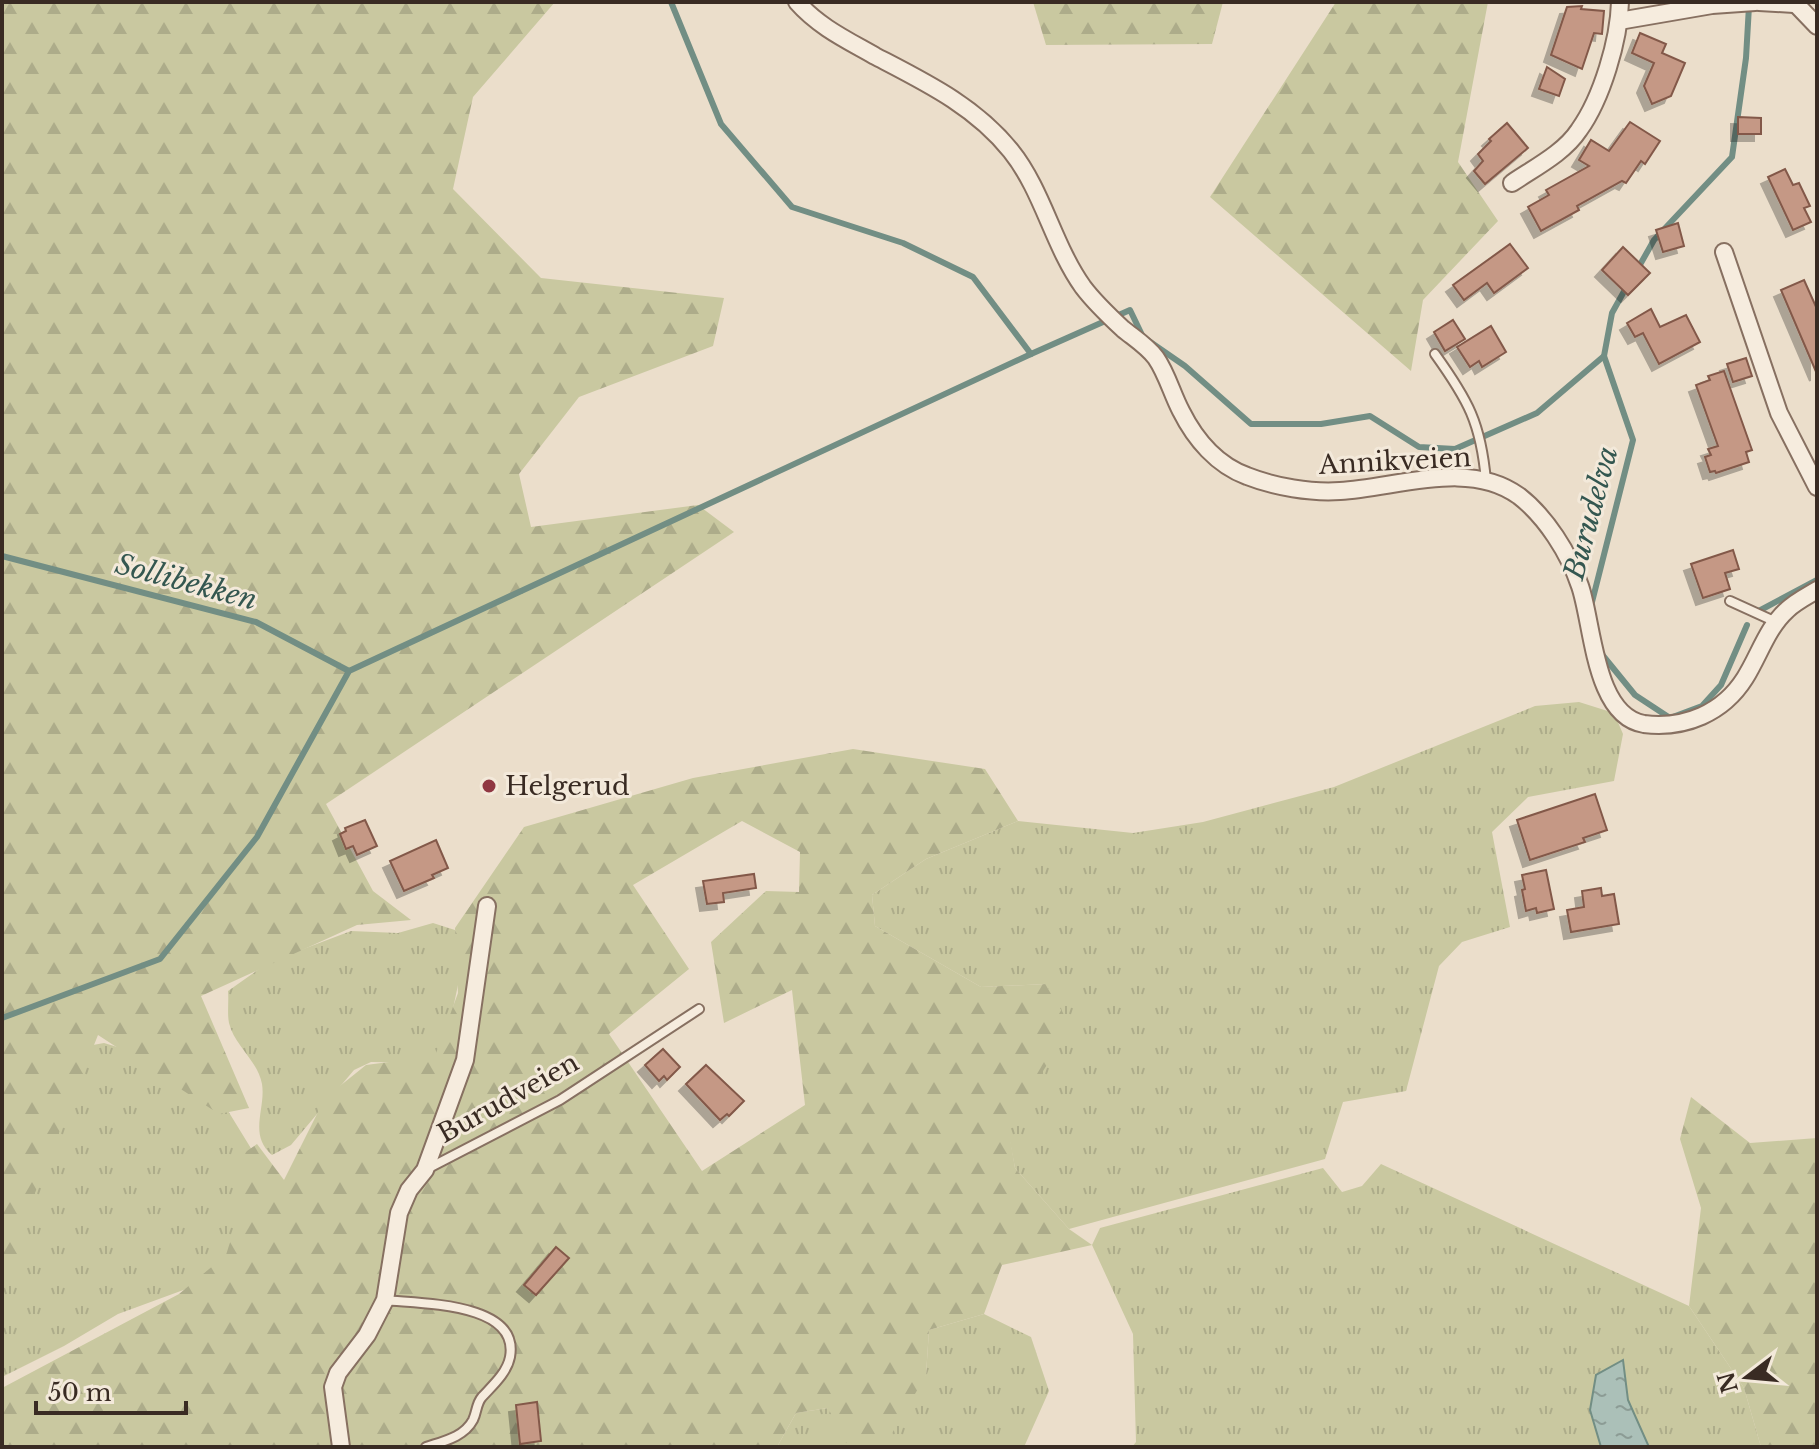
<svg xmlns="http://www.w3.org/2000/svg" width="1819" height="1449" viewBox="0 0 1819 1449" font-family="'Libre Baskerville',serif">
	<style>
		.grass { fill: url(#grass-tufts) }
		.forest { fill: url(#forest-firs); fill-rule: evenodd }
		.water { fill: url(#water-ripples); stroke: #728e84; stroke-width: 2 }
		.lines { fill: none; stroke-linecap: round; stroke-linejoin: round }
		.stream { stroke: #728e84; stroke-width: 6 }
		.building { fill: #c59885; stroke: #835949; stroke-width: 2; filter: url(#shadow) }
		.service-casing { stroke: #877061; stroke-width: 12 }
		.minor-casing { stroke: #877061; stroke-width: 20 }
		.service { stroke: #f6ecde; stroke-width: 8 }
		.minor { stroke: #f6ecde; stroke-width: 16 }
		.poi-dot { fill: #903742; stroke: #f3e9da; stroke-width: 3 }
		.labels { text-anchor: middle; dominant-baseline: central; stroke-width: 6; stroke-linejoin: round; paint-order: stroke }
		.street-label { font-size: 26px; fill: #392b23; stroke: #f3e9da }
		.poi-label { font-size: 26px; fill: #392b23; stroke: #f3e9da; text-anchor: start }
		.water-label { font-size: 28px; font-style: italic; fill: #345750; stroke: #f3e9da }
	</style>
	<defs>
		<pattern id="grass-tufts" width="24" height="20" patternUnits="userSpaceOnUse" patternTransform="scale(2)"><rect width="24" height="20" fill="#c9c8a0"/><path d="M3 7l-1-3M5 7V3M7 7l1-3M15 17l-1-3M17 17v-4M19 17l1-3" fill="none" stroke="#adac8a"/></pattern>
		<pattern id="forest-firs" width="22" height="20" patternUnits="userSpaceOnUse" patternTransform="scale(2)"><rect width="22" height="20" fill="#c9c8a0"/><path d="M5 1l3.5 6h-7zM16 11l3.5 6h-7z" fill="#adac8a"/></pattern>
		<pattern id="water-ripples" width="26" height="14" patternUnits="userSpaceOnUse" patternTransform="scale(2)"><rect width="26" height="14" fill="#abc0b8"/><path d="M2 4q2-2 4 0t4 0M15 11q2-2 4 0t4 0" fill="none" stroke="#8c9c95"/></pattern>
		<filter id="shadow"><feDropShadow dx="-7" dy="7" stdDeviation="0" flood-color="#0004"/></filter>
	</defs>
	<rect width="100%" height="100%" fill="#ebdecb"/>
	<g class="grass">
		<polygon points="1579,702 1614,713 1623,734 1614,781 1528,797 1492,832 1510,927 1462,942 1439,966 1406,1091 1343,1102 1325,1159 1069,1229 1015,1168 1007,1126 1046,984 981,987 875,926 872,895 926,859 1018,821 1133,833 1203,822 1334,787 1535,706"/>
		<path d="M 433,923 L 455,930 L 462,966 L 444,1051 L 428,1063 L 371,1062 L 354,1070 L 291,1145 L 272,1155 C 248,1135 266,1109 262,1084 C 258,1061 234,1045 229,1023 C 227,1013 229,1001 228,991 L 269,962 L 351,931 L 398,933 Z"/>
		<polygon points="104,1043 154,1058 225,1106 257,1158 249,1235 208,1281 118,1314 64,1346 2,1377 2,1235 65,1050"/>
		<polygon points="1381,1164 1689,1306 1744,1388 1761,1447 1649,1447 1628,1400 1623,1361 1590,1410 1601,1447 1132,1447 1136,1442 1133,1334 1092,1245 1100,1228 1323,1168 1342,1192 1362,1186"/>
		<polygon points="984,1314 1031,1337 1049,1391 1024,1447 777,1447 796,1413 828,1408 926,1375 929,1330"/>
	</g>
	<g class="forest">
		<polygon points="2,2 555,2 473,97 453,189 541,278 724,298 713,346 579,397 519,474 531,527 698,505 734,532 326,804 373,891 411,920 357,925 201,996 249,1108 219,1114 98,1035 23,1223 22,1250 2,1266"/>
		<polygon points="1033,2 1223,2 1212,44 1046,45"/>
		<polygon points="1336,2 1488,2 1458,162 1498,221 1423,300 1411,371 1210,197"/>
		<path d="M 853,749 L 985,769 L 1018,821 L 926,859 L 872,895 L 875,926 L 981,987 L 1046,984 L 1071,1027 L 1008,1126 L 1015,1168 L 1069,1229 L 1092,1245 L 1002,1265 L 984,1314 L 929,1330 L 926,1375 L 884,1447 L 846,1443 L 828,1408 L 796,1413 L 777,1447 L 2,1447 L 2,1388 L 179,1294 L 226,1255 L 238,1217 L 244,1153 L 257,1144 L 284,1180 L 325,1098 L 366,1065 L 435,1056 L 458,993 L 455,928 L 524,827 L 693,778 ZM 742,821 L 800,852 L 799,892 L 766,891 L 711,942 L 724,1023 L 792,990 L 805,1105 L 702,1171 L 609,1034 L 689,969 L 633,885 Z"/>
		<polygon points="1691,1097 1750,1143 1817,1138 1817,1447 1761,1447 1744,1388 1689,1306 1701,1208 1680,1139"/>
	</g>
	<polygon class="water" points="1623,1360 1628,1400 1649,1447 1601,1447 1590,1410 1596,1375"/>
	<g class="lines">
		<g class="stream">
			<polyline points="671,2 721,124 792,207 903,243 973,277 1031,354"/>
			<polyline points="1637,270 1654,240 1732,157 1746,58 1749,6"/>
			<polyline points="2,556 256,622 349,671"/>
			<polyline points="1592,602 1633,440 1604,356"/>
			<polyline points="1755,613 1817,580"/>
			<polyline points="1600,652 1635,695 1670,718 1702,706 1721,685 1747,625"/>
			<polyline points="2,1018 160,959 257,837 349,671 1031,354 1130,310 1143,337 1185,366 1251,424 1321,424 1370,416 1419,447 1455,449 1537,413 1604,356 1612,313 1627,286"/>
		</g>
	</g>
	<g class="building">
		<polygon points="1582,6 1581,9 1604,11 1602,34 1594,33 1582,69 1551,55 1567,7"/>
		<polygon points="1640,33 1666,44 1662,53 1685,63 1671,96 1652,104 1644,86 1654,63 1632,53"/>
		<polygon points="1547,67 1565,79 1559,96 1539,89"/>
		<polygon points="1738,117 1761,118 1761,134 1738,134"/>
		<polygon points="1630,122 1660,141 1645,164 1641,161 1626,183 1622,181 1577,206 1579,210 1541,231 1528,207 1549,195 1546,190 1589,166 1579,160 1591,140 1609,151"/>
		<polygon points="1507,123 1528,148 1485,184 1474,171 1483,161 1478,154 1491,141 1489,139"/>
		<polygon points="1785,169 1793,185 1799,183 1810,206 1804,208 1811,222 1793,230 1768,177"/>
		<polygon points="1678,223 1684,246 1663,252 1656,230"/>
		<polygon points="1510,244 1528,268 1494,293 1487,283 1464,300 1453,285"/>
		<polygon points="1623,247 1650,273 1628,295 1602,270"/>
		<polygon points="1804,280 1817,309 1817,374 1781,290"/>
		<polygon points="1651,309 1660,327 1686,315 1700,342 1659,364 1643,333 1635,337 1627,323"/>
		<polygon points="1453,320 1465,339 1445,351 1434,332"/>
		<polygon points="1491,326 1506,352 1482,367 1479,361 1470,367 1457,347"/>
		<polygon points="1746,358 1752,376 1733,382 1727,364"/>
		<polygon points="1724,371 1752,450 1746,452 1749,462 1716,473 1715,471 1710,472 1705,457 1711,455 1708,449 1718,446 1696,385 1710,380 1708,376"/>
		<polygon points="1733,550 1739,569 1725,573 1730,589 1703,598 1691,564"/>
		<polygon points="1595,794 1607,830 1583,838 1585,842 1530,860 1517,820"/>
		<polygon points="365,820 377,846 357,855 353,846 346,849 340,834 346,831 345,828"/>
		<polygon points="436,840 448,868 432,875 434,878 404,891 390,861"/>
		<polygon points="1546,870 1554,909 1537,913 1536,908 1526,911 1522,890 1525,889 1522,875"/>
		<polygon points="754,874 756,888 723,893 724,902 707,904 703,881"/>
		<polygon points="1601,888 1602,896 1614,894 1619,924 1571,932 1567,910 1584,907 1582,891"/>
		<polygon points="663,1049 680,1067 667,1080 664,1076 659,1081 645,1065"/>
		<polygon points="706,1065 744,1101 729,1116 727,1114 720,1120 686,1084"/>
		<polygon points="556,1247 569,1258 536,1295 524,1285"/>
		<polygon points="537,1402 541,1441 520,1444 516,1405"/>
	</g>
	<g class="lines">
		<defs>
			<g id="service">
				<path d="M 1435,354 C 1468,400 1481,423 1486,481"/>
				<polyline points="1730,601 1776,622"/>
				<polyline points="429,1168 560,1100 699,1009"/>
				<path d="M 385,1300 C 420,1304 520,1302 510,1357 C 507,1373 492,1386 482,1397 C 476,1404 477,1412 473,1420 C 464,1437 444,1441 426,1447"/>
			</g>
			<g id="minor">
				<path d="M 797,2 C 819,27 847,40 875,56 C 925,82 975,106 1011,151 C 1043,191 1053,245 1083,287 C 1095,303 1109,316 1123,329 C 1134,338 1147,346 1156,358 C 1167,374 1172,394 1181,411 C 1195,439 1217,465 1247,476 C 1275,487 1311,493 1340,491 C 1396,488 1469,459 1519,496 C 1546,517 1569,553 1580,586 C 1593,623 1594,716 1644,724 C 1685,729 1723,713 1745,678 C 1759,656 1767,628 1787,610 C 1795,602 1807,596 1817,590"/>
				<polyline points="1759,2 1794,4"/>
				<polyline points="1794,2 1817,26"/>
				<polyline points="1619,21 1712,5 1755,2"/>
				<path d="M 1512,183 C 1534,168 1564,153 1579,130 C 1602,98 1619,40 1620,2"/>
				<polyline points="1724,252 1779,413 1817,487"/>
				<polyline points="341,1447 333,1387 338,1373 367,1335 385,1300 399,1213 409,1190 425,1170 465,1060 487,906"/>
			</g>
		</defs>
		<use href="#service" class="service-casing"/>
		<use href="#minor" class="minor-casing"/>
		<use href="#service" class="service"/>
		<use href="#minor" class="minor"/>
	</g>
	<circle class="poi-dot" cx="489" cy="786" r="8"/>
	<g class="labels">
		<g class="street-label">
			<text transform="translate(1395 461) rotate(-3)">Annikveien</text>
			<text transform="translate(508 1098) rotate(-29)">Burudveien</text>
		</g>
		<g class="poi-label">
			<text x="505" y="786">Helgerud</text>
		</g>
		<g class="water-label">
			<text transform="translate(1591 513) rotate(-75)">Burudelva</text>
			<text transform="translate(186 582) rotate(15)">Sollibekken</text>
		</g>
	</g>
	<rect width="1819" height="1449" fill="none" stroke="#392b23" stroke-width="8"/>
	<g transform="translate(1747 1377) rotate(254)" stroke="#f3e9da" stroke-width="6" paint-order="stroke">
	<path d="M0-6L14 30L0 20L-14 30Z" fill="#392b23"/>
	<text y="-12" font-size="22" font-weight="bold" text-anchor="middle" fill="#392b23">N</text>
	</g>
	<path d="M36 1401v12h150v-12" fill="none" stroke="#392b23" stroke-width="4"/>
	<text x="48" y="1401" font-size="24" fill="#392b23" stroke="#f3e9da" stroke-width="6" paint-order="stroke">50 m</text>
</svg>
